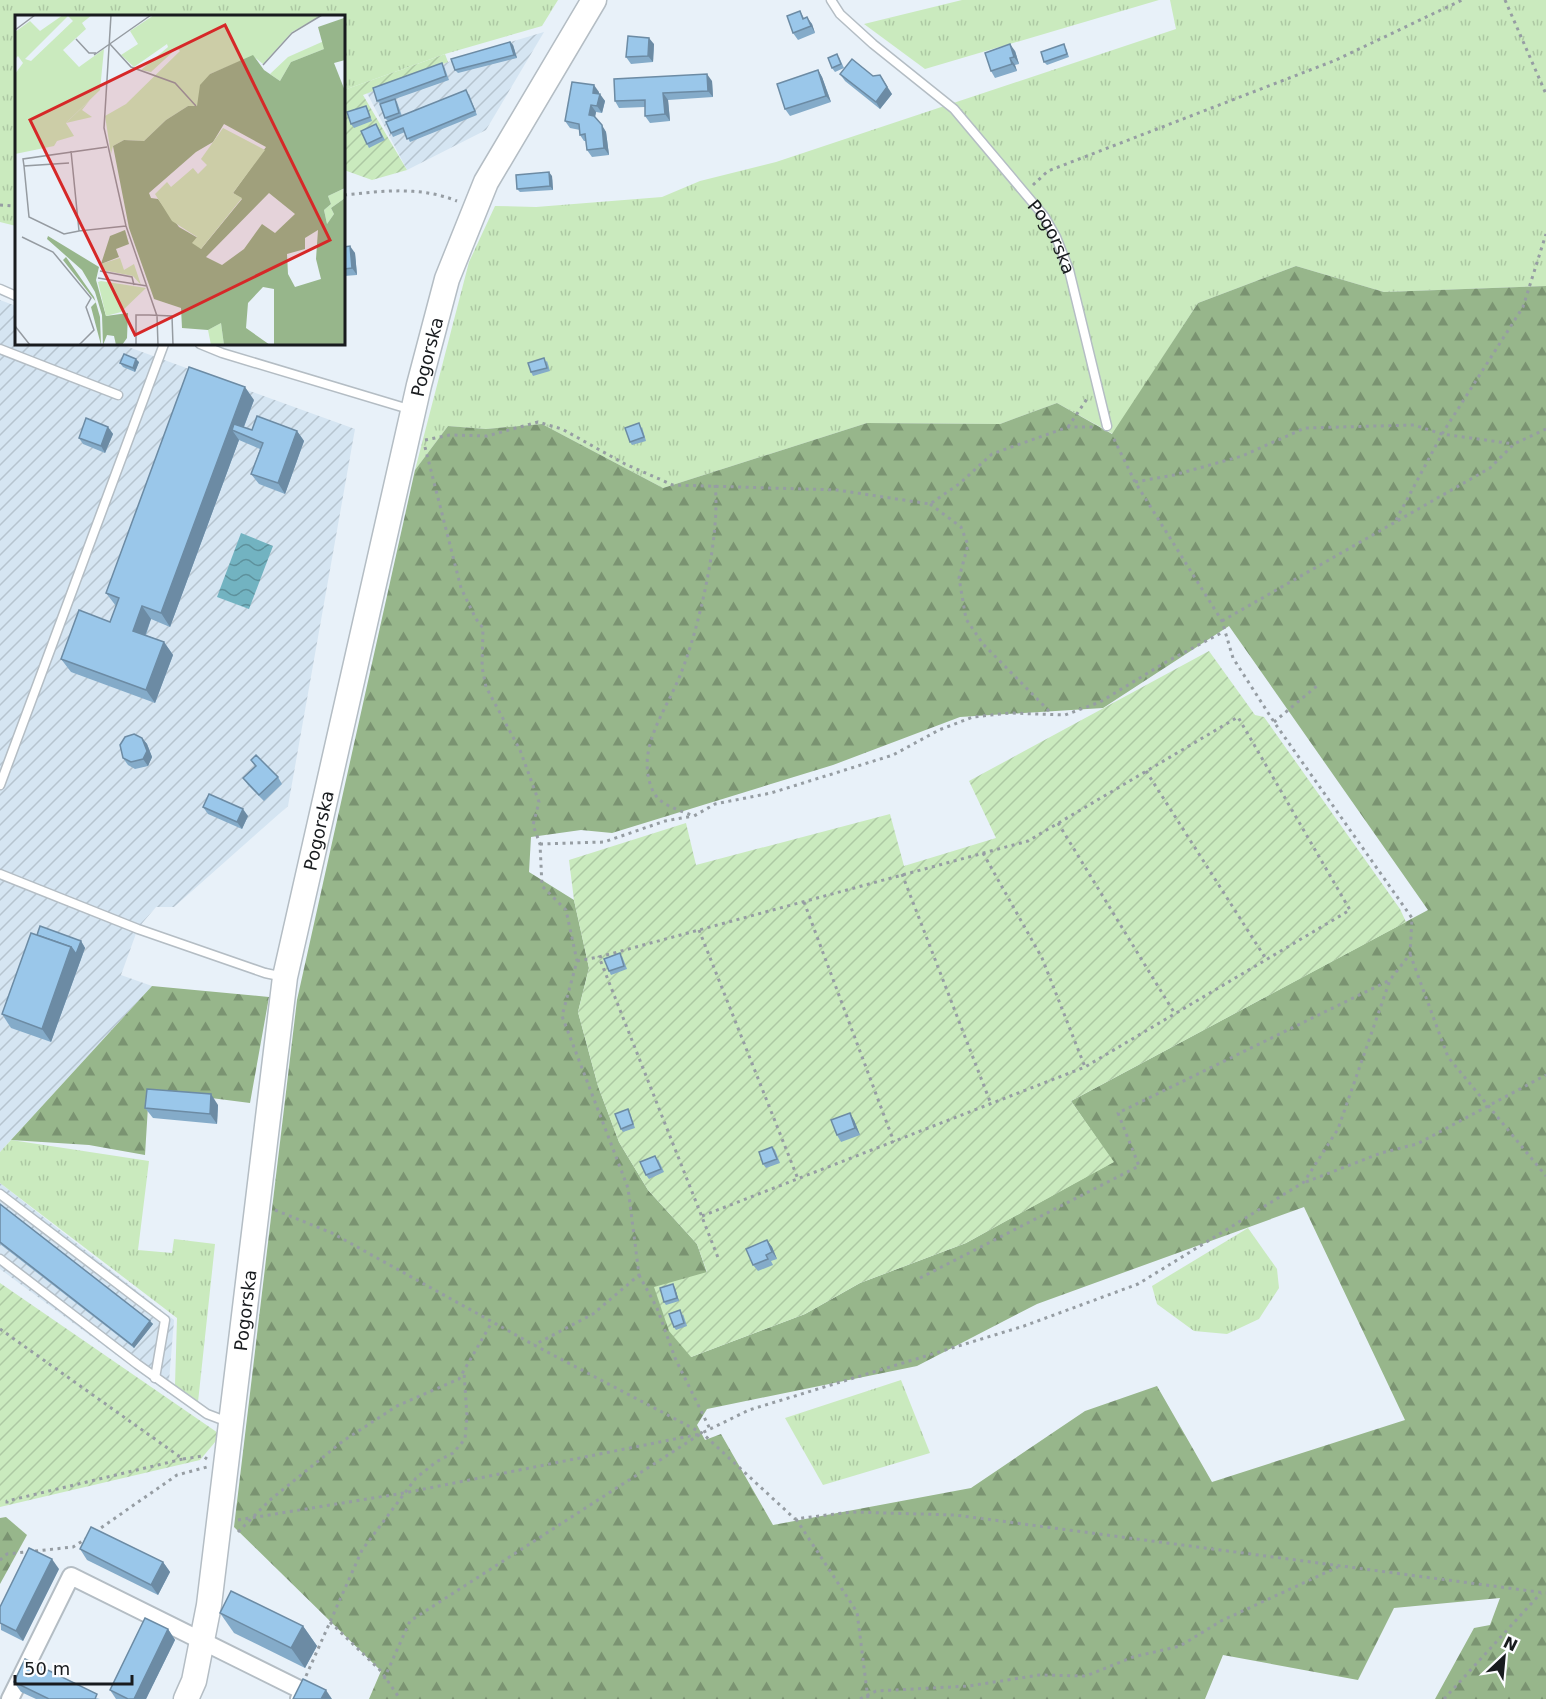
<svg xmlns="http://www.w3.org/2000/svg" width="1546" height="1699" viewBox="0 0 1546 1699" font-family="'DejaVu Sans',sans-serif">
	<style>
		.industrial { fill: url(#industrial-furrows) }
		.grass { fill: url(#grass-tufts) }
		.forest { fill: url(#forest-firs); fill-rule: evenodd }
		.garden { fill: url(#garden-furrows) }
		.water { fill: url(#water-waves) }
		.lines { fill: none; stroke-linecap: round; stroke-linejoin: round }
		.lane-casing { stroke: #b4bdc4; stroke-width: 11 }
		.street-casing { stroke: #b4bdc4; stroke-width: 20 }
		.secondary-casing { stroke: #b4bdc4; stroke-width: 27 }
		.path { stroke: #969da3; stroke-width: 3; stroke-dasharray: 3 4.5; stroke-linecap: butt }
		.lane { stroke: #fff; stroke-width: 8 }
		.street { stroke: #fff; stroke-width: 16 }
		.secondary { stroke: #fff; stroke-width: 24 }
		.wall { fill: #84abc9 }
		.shaded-wall { fill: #6c8ba4 }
		.building { fill: #9ac7ea; stroke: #6c8ba4; stroke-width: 1.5 }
		.labels { text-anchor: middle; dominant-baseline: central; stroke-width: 4.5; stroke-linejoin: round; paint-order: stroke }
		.street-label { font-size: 18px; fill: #181b1e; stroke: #fcfdff }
		.inset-road { fill: none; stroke: #959ba1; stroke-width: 1.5 }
		.view { fill: #d62828; fill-opacity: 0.15; stroke: #d62828; stroke-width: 3 }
		.inset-edge { fill: none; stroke: #181b1e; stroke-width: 3 }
	</style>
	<defs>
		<pattern id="industrial-furrows" width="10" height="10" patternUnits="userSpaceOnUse" patternTransform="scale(1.5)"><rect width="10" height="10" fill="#d5e5f2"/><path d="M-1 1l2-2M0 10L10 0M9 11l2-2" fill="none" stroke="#b6c4cf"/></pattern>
		<pattern id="grass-tufts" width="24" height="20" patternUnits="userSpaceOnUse" patternTransform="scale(1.5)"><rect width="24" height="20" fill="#caeabe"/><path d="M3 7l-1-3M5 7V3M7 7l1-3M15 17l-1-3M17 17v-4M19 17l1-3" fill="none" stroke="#adc8a3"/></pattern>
		<pattern id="forest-firs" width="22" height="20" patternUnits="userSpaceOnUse" patternTransform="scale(1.5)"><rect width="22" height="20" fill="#97b68b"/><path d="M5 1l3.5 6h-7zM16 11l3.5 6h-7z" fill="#7a9371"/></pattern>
		<pattern id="garden-furrows" width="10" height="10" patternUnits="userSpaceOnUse" patternTransform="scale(1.5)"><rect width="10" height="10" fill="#caeabe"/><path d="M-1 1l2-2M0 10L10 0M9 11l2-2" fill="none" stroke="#adc8a3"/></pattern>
		<pattern id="water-waves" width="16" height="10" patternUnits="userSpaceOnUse" patternTransform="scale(1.5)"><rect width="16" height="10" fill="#72b3c1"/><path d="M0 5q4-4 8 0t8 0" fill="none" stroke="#5d919c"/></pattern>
	</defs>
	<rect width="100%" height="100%" fill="#e8f1f9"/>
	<g class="industrial">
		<polygon points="544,32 486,130 407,170 367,93 464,56"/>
		<polygon points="0,300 16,306 16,344 120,344 355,429 288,806 174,907 156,907 138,928 121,975 152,986 0,1152"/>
		<polygon points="0,1183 174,1320 168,1393 0,1269"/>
	</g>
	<g class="grass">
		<polygon points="0,0 558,0 542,26 445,54 344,90 344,16 16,16 16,226 0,222"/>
		<polygon points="962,0 1159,0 925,69 864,24"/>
		<polygon points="1170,0 1546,0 1546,286 1384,292 1296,266 1198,303 1113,434 1057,403 1000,424 867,423 663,488 542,424 486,429 448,426 415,470 469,262 495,206 536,207 662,197 700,181 776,162 1176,29"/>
		<polygon points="11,1140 149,1161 138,1250 172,1253 174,1239 215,1244 198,1402 175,1385 177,1318 0,1183 0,1152"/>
		<polygon points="1248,1228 1277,1269 1279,1288 1259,1319 1227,1334 1194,1331 1157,1304 1152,1286"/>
		<polygon points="901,1380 930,1453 823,1485 785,1418"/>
	</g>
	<g class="forest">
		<path d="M 1296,266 L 1384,292 L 1546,286 L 1546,1699 L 1435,1699 L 1474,1628 L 1490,1625 L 1500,1598 L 1394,1608 L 1358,1680 L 1223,1655 L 1205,1699 L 369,1699 L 381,1671 L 234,1527 L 297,1000 L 415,470 L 448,426 L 486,429 L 542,424 L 663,488 L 867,423 L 1000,424 L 1057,403 L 1112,434 L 1198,303 ZM 1229,626 L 1428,910 L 1071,1101 L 1113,1162 L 966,1243 L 860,1283 L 805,1314 L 691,1357 L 707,1273 L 697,1244 L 648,1190 L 619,1142 L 598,1086 L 578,1012 L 589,968 L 574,900 L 529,872 L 531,837 L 581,830 L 612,833 L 833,765 L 960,717 L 1103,708 ZM 1304,1207 L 1405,1420 L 1212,1482 L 1157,1386 L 1085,1411 L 971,1488 L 773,1525 L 721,1434 L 705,1440 L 697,1425 L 707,1409 L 917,1366 L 1037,1304 Z"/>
		<polygon points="152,986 269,997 250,1103 149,1090 145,1155 89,1145 11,1140"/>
		<polygon points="6,1517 27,1535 0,1584 0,1518"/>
	</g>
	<g class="garden">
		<polygon points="445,54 448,62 363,95 407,170 372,180 344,170 344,90"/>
		<polygon points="1209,651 1255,715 1264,717 1400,909 1406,922 1071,1101 1114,1162 966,1243 860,1283 805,1314 691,1357 669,1331 654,1287 707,1272 697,1244 648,1190 619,1142 598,1086 578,1012 589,968 574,900 569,860 686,823 696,865 890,814 904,866 996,838 969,781"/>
		<polygon points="0,1283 221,1435 200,1460 0,1507"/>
	</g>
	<polygon class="water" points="241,533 273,546 249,609 217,597"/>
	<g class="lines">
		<defs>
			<g id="lane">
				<path id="s1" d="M 831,0 L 840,14 L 873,44 L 954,109 L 1044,216 L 1056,237 L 1069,270 L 1107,426"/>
				<polyline points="0,289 16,296"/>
				<polyline points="200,344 222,353 412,410"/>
				<polyline points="0,349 118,395"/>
				<polyline points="0,785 164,344"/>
				<polyline points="0,874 138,929 265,973 284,977"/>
				<polyline points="0,1194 165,1320 155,1378"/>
				<polyline points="0,1259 137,1364 207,1414 228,1422"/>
			</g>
			<polyline id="street" points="10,1699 71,1576 303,1691 299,1699"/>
			<g id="secondary">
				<path id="s2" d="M 186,1699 L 194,1681 L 209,1605 L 285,977 L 419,385 L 447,279 L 486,182 L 594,0"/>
			</g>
		</defs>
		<use href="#lane" class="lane-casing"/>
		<use href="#street" class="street-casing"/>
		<use href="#secondary" class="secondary-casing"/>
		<g class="path">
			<polyline points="1505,0 1546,94"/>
			<polyline points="1033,185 1048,171 1336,60 1462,0"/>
			<path d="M 344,195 C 383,191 420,186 457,201"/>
			<polyline points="0,205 16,206"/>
			<polyline points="1068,427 1089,396"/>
			<polyline points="425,440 450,435 487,436 538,422 562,429 625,464 673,485 837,490 930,504 959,484 992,454 1068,427 1096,427"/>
			<polyline points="425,447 461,588 476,619 483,628 482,667 486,687 520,750 539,802 533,825 540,844 542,886 566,910 577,961 562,1016 628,1188 639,1275 593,1314 534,1345"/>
			<polyline points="1135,482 1174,475 1242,456 1305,428 1414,425 1442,434 1514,444"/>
			<path d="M 715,485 C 721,532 699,629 681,673 C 667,710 635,748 652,789 C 658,805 679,810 694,816 L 715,804 L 771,793 L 893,755 L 939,730 L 973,717 L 1010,713 L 1065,715 L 1100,702 L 1166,662 L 1223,632"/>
			<polyline points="930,504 961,527 968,545 959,578 966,619 983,644 1052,714"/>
			<polyline points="1396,520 1442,434 1523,307 1546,234"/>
			<polyline points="1222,621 1490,468 1514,444 1546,429"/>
			<polyline points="1274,722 1318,685"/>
			<polyline points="1146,771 1266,959"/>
			<polyline points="1058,823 1175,1014"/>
			<polyline points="540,844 604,842 665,821 693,816"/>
			<polyline points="983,853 1042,958 1085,1067"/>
			<polyline points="902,874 991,1104"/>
			<polyline points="804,902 894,1142"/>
			<polyline points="699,930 798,1179"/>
			<polyline points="1410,954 1448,1057 1546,1176"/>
			<polyline points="577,961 599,957"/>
			<polyline points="1306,1182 1381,1153 1417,1144 1546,1075"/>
			<polyline points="275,1210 332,1233 534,1345 702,1433 795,1519 851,1512 955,1515 1546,1593"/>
			<polyline points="702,1216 1085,1067 1350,910 1238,717 1028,841 599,957 719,1260"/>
			<polyline points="639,1275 657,1308 675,1358 710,1429"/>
			<polyline points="920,1278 1139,1166 1118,1113 1390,980"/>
			<polyline points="0,1329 183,1459 7,1501 7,1505"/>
			<polyline points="183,1459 203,1456 207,1459"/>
			<polyline points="796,1519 857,1612 868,1699"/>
			<polyline points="238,1520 404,1493 700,1434"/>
			<polyline points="95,1532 177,1475 207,1467"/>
			<polyline points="238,1532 270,1500 343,1441 397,1406 459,1379 492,1322"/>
			<polyline points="0,1560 7,1554 73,1547 87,1538"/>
			<polyline points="330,1622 381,1671 400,1699"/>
			<polyline points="306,1676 362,1550 416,1478 436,1462 453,1453 465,1439 467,1416 464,1372"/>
			<polyline points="384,1679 410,1621 702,1433 749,1410 1024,1326 1138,1284 1304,1182 1338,1129 1390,980 1410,954 1412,918 1274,722 1233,658 1222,621 1135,482 1112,435"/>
			<polyline points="860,1699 876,1691 969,1686 1039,1675 1086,1676 1133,1657 1180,1646 1221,1621 1338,1567"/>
			<polyline points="1444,1699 1541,1593"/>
		</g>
		<use href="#lane" class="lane"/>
		<use href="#street" class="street"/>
		<use href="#secondary" class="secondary"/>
	</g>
	<g class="wall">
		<polygon points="800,11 804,18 812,24 815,33 798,40 793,33"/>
		<polygon points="510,42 513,45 517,58 458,73 455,70"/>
		<polygon points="654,44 653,62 631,64 626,57"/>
		<polygon points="1066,48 1069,57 1047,65 1044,62"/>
		<polygon points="1015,51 1019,64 1015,65 1017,71 995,78 991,71"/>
		<polygon points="839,57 844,68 835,72 832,68"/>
		<polygon points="444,66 449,80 395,99 397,102 402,116 469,94 477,115 410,142 405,132 393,137 391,133 401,116 388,121 385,118 381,104 377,101"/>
		<polygon points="818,70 822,77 831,102 790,116 785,109"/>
		<polygon points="840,74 892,94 880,109 845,81"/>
		<polygon points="712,81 713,97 668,100 670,121 650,123 645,116 645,107 619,108 615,101"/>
		<polygon points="599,92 599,94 605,101 602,113 596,112 595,117 606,132 609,155 592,157 587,150 586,141 584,141 580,135 580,130 570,128 565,121"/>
		<polygon points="366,106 368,109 372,121 354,128 351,124"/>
		<polygon points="378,127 385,140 369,148 367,144"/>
		<polygon points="552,176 553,190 520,192 517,189"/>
		<polygon points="344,247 355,253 357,275 344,276"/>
		<polygon points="547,361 550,371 533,376 531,372"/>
		<polygon points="139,362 135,372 123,367 120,363"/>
		<polygon points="254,400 244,427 252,430 297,431 304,441 285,494 259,484 251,474 260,449 239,440 170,627 151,619 146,635 164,642 173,655 155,703 71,672 61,659 110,622 116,606 106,593"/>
		<polygon points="108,427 113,434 105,453 83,444 79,438"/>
		<polygon points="642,427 646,441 632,445 630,442"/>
		<polygon points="142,738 147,744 152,757 148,766 135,769 128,765 123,758"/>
		<polygon points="251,760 278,777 282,784 264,801 248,785 243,778 255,766"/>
		<polygon points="203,807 248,816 242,829 208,814"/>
		<polygon points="37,935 81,941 85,948 51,1042 11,1028 2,1014"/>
		<polygon points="622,956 627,969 611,975 609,971"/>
		<polygon points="218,1105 217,1124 153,1118 145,1108"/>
		<polygon points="630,1113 635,1128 623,1132 621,1129"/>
		<polygon points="854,1120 860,1135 841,1142 837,1135"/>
		<polygon points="772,1147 775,1150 780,1163 766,1168 763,1164"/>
		<polygon points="658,1159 664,1172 649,1179 646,1175"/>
		<polygon points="0,1204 153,1324 134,1348 0,1244"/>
		<polygon points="767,1240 772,1247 777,1259 771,1261 773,1265 758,1271 753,1265"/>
		<polygon points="675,1288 679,1301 666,1305 664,1302"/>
		<polygon points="683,1314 687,1326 676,1330 674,1327"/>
		<polygon points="80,1549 163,1562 170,1572 158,1595 87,1560"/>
		<polygon points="59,1569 23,1641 1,1630 0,1607"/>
		<polygon points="220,1613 303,1626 317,1646 305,1668 234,1633"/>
		<polygon points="168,1629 175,1640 146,1699 116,1699 110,1690"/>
		<polygon points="14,1682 100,1699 36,1699 21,1692"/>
	</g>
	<g class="shaded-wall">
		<polygon points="807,17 812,24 815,33 811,26"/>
		<polygon points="649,38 654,44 653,62 648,56"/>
		<polygon points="510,42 513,45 517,58 514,55"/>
		<polygon points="1010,44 1015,51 1019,64 1014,57"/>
		<polygon points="1010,58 1015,65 1017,71 1012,64"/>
		<polygon points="818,70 822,77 831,102 826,96"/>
		<polygon points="707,74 712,81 713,97 708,91"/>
		<polygon points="880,75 892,94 880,109 876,102"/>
		<polygon points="594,85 599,92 598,100 593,93"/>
		<polygon points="663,93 668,100 670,121 665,114"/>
		<polygon points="600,94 605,101 602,113 597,106"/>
		<polygon points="591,105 596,112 594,122 589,115"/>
		<polygon points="602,125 606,132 609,155 604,148"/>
		<polygon points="549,172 552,176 553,190 550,186"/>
		<polygon points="350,246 355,253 357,275 352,268"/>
		<polygon points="136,359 139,362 135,372 133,368"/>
		<polygon points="245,387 254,400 241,434 232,430 239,440 170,627 161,613"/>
		<polygon points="108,427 113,434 105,453 101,446"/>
		<polygon points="297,431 304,441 285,494 278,483"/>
		<polygon points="142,606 151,619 142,644 133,631"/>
		<polygon points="164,642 173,655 155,703 146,690"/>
		<polygon points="142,738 147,744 152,757 148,766 143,759"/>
		<polygon points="243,809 248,816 242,829 237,822"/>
		<polygon points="81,941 85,948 51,1042 42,1029 71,947"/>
		<polygon points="211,1094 218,1105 217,1124 210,1114"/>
		<polygon points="850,1113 854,1120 860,1135 855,1128"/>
		<polygon points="767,1240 772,1247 777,1259 772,1252"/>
		<polygon points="673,1284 675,1288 679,1301 677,1298"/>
		<polygon points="150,1321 153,1324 134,1348 132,1345"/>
		<polygon points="52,1559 59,1569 23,1641 16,1631"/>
		<polygon points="163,1562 170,1572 158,1595 151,1585"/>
		<polygon points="303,1626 317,1646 305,1668 291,1648"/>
		<polygon points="168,1629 175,1640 146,1699 134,1699"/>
		<polygon points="326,1690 332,1699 321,1699"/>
	</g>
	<g class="building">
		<polygon points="800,11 803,19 807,17 811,26 793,33 787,16"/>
		<polygon points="628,36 649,38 648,56 626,57"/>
		<polygon points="510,42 514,55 455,70 451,59"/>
		<polygon points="1010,44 1014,57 1010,58 1012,64 991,71 985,53"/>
		<polygon points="1064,44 1067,54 1044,62 1041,52"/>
		<polygon points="837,54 841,64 832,68 828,58"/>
		<polygon points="852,59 873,76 880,75 887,87 876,102 840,74"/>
		<polygon points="442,63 446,76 377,101 373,88"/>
		<polygon points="818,70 826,96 785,109 777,84"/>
		<polygon points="707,74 708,91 663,93 665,114 645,116 645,100 615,101 614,79"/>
		<polygon points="572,82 594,85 593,93 600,94 597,106 591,105 589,115 594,116 602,125 604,148 587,150 585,134 580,135 579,124 565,121"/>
		<polygon points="466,90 475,111 407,139 403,128 391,133 386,122"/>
		<polygon points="395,99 399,113 385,118 380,104"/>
		<polygon points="366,106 370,117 351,124 347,112"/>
		<polygon points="376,124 382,137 367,144 361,131"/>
		<polygon points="549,172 550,186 517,189 516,175"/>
		<polygon points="350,246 352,268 344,269 344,247"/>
		<polygon points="124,354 136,359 133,368 120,363"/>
		<polygon points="544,358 547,368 531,372 528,363"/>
		<polygon points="189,367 245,387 161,613 142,606 133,631 164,642 146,690 61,659 79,610 110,622 119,598 106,593"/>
		<polygon points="257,416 297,431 278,483 251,474 263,443 232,430 234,424 252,430"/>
		<polygon points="86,418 108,427 101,446 79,438"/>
		<polygon points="639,423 644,437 630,442 625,428"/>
		<polygon points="134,734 142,738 147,751 143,759 131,762 123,758 120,745 125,737"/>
		<polygon points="256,755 278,777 259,795 243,778 256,766 251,760"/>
		<polygon points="209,794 243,809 237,822 203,807"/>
		<polygon points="40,926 81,941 76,954 71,947 37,935"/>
		<polygon points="31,933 71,947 42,1029 2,1014"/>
		<polygon points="620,953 624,966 609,971 604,959"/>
		<polygon points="147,1089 211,1094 210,1114 145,1108"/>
		<polygon points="628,1109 633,1124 621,1129 615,1114"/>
		<polygon points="850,1113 855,1128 837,1135 831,1120"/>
		<polygon points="772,1147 777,1159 763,1164 759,1152"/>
		<polygon points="655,1156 661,1169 646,1175 640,1162"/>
		<polygon points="0,1204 150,1321 132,1345 0,1242"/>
		<polygon points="767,1240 772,1252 766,1255 768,1259 753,1265 746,1249"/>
		<polygon points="673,1284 677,1298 664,1302 660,1288"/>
		<polygon points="680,1310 684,1323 674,1327 669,1314"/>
		<polygon points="91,1527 163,1562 151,1585 80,1549"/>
		<polygon points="29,1548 52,1559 16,1631 0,1623 0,1607"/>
		<polygon points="231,1591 303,1626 291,1648 220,1613"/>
		<polygon points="145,1618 168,1629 134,1699 128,1699 110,1690"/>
		<polygon points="25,1659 97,1694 95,1699 49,1699 14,1682"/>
		<polygon points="303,1679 326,1690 321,1699 293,1699"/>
	</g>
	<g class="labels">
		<g class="street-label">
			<text stroke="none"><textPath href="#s1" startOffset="327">Pogorska</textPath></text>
			<text stroke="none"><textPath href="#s2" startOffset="1366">Pogorska</textPath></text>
			<text stroke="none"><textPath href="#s2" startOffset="880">Pogorska</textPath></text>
			<text stroke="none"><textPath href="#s2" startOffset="394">Pogorska</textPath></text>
		</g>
	</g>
	<g transform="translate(15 15)">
		<rect width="330" height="330" fill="#e8f1f9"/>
		<path d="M 48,0 L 77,0 L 67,8 L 71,14 L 48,35 L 64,52 L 89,34 L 85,75 L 51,108 L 59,121 L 42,126 L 39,131 L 0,139 L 0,59 L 8,48 L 3,41 L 0,44 L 0,17 L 15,6 L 25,16 ZM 53,1 L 58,6 L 16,46 L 10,44 ZM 139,0 L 307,0 L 277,17 L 248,49 L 238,41 L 195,59 L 182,91 L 173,91 L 151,105 L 129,126 L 109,125 L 98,131 L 96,139 L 90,101 L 111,89 L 165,36 L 162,33 L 136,57 L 126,55 L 153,32 L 152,29 L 119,52 L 106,40 L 123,29 L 115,16 ZM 309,26 L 309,34 L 276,47 L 265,66 L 255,59 L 273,42 ZM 328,174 L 330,183 L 316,193 L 319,199 L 312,209 L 309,195 L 316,189 L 313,181 ZM 105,243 L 109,255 L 119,249 L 126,270 L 118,261 L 87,255 L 86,249 ZM 206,308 L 209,330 L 196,330 L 193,315 Z" fill="#caeabe" fill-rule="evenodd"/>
		<path d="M 329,3 L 330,45 L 319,48 L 330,76 L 330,173 L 313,181 L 316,189 L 309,195 L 312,209 L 319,199 L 316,193 L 330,183 L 330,330 L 259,330 L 259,274 L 248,272 L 233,288 L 231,313 L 255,330 L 209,330 L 206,308 L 193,315 L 167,313 L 166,293 L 139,284 L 114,213 L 98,131 L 109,125 L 129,126 L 151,105 L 173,91 L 182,91 L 185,70 L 195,59 L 238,40 L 249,55 L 265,66 L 276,47 L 309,34 L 303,12 ZM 209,109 L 251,132 L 218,178 L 227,184 L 186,234 L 183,223 L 164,212 L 143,184 L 136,183 L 134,178 L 181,137 L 198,127 ZM 254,178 L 280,199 L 260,218 L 247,209 L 229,234 L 207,250 L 191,242 ZM 303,215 L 301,244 L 306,264 L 280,272 L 273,259 L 272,239 L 290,234 L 290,223 ZM 110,215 L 114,229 L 101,234 L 104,242 L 86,249 L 95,221 ZM 33,221 L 84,252 L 81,265 L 91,301 L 113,298 L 112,323 L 107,330 L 101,330 L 99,321 L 92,320 L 88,330 L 87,300 L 80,277 L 67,255 L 32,224 ZM 51,242 L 79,282 L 81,288 L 85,302 L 86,330 L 76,292 L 81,287 L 48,245 Z" fill="#97b68b" fill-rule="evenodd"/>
		<path d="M 75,85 L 67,95 L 77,102 L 51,108 ZM 208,113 L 250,135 L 218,178 L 227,183 L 186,234 L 177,228 L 182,222 L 157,206 L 140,179 L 152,167 L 156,172 L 178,153 L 183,159 L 192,150 L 186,144 ZM 83,267 L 86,266 L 131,273 L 106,297 L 91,301 Z" fill="#caeabe"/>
		<path class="inset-road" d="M 96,0 L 89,113 L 111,211 L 142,301 L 143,330M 0,15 L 20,0M 61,24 L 74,38 L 81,38M 94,28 L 116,52 L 160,68 L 181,91M 79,40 L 136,0M 248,50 L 277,18 L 307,0M 56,136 L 64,216 L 111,211M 54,148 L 9,151 L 14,202 L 49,219 L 64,216M 9,151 L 8,144 L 92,132M 7,222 L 38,237 L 76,283 L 71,292 L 79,315 L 64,330M 85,256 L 117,262 L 119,270M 83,263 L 132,271M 0,311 L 15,330M 121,330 L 121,300 L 134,300 L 157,301 L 158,330"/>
		<path class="view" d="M 210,10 L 315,225 L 120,320 L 15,105 Z"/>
		<rect width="330" height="330" class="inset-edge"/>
	</g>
	<g transform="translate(1504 1657) rotate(26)" stroke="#fcfdff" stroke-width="4.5" paint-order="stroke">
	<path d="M0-4.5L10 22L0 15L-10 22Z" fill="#181b1e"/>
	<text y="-9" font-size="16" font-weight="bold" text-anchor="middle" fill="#181b1e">N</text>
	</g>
	<path d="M15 1675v9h117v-9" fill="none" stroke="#181b1e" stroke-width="3"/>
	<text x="24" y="1675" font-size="18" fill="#181b1e" stroke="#fcfdff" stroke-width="4.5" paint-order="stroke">50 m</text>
</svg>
